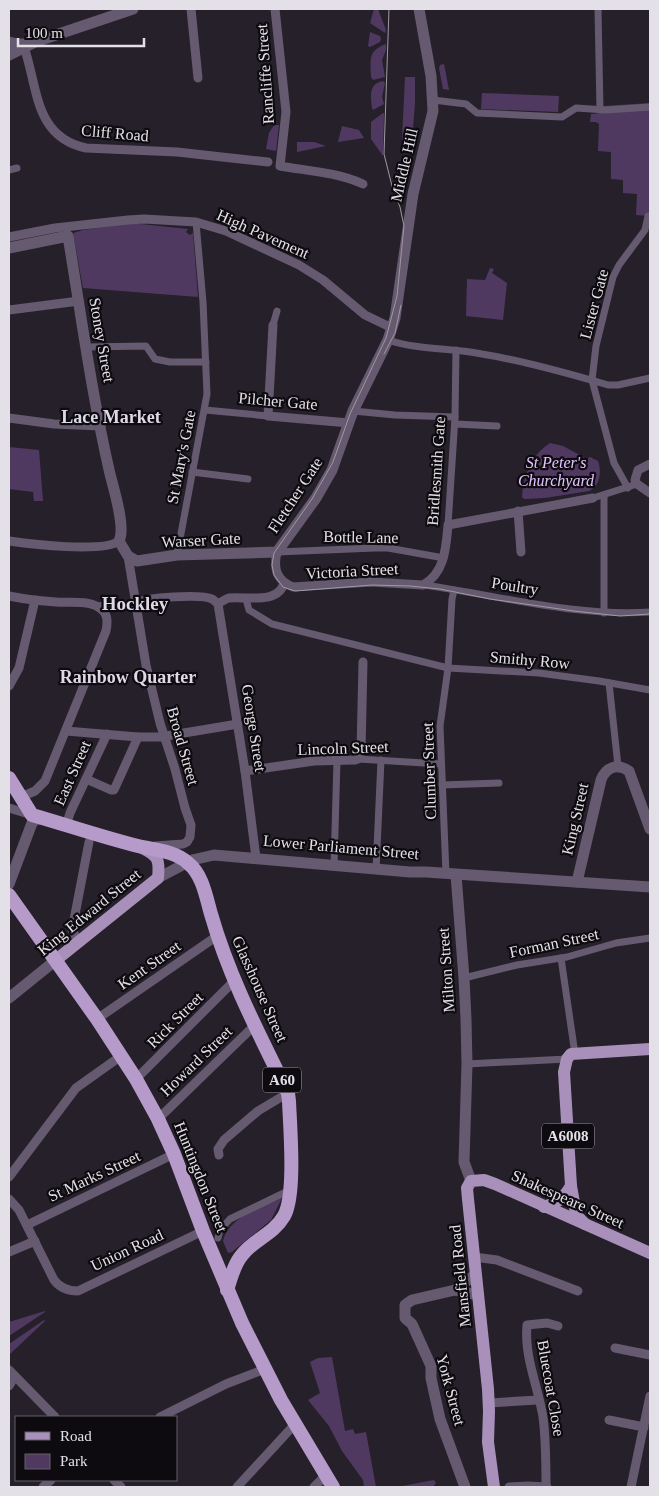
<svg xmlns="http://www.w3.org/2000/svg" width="659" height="1496" viewBox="0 0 659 1496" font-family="Georgia,serif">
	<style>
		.green { fill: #503961 }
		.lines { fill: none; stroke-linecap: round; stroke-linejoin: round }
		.pedestrian { stroke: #655a6f; stroke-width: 7 }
		.minor { stroke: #655a6f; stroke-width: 9 }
		.tertiary { stroke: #655a6f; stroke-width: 11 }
		.primary { stroke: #a890bb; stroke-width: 12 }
		.trunk { stroke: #b59aca; stroke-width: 14 }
		.tram { stroke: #9f9aa2; stroke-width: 1 }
		.labels { text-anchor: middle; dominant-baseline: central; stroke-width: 4.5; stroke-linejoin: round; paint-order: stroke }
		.shield { fill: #0d0b10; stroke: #a4a0a6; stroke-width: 1 }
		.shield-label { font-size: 15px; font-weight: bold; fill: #e4e0e7 }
		.street-label { font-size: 16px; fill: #e4e0e7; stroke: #0d0b10 }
		.park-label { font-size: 16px; font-style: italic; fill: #e4c3ff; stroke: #0d0b10 }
		.neighbourhood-label { font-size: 18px; font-weight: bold; fill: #dfd8e6; stroke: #0d0b10 }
		.quarter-label { font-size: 19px; font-weight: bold; fill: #dfd8e6; stroke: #0d0b10 }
	</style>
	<rect width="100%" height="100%" fill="#26202a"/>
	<g class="green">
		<polygon points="374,9 378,9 386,30 385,33 370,23"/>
		<polygon points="370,32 380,36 381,39 380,42 370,47 368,46"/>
		<path d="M 386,44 L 386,50 L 382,60 L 385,77 L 373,80 L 371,77 C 371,60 367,51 386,44 Z"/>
		<polygon points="444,64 449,90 443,89 439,68 440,65"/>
		<polygon points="405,77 415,77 415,103 412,140 402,140"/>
		<path d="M 383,81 L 385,83 L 382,97 L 384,104 L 373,110 L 372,108 C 371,96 368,84 383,81 Z"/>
		<polygon points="482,93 559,96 558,112 481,109"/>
		<polygon points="650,103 650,216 636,215 637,194 623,193 623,180 611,179 611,152 598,151 599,124 596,122 590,122 591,114 602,113 603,106"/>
		<polygon points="383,113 384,113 383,156 371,139 371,122"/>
		<polygon points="274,125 279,125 276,151 266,149 269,133"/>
		<polygon points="342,126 359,130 364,138 338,142"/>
		<polygon points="297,142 314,142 326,146 297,152"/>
		<polygon points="131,223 188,229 186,232 190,235 193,233 198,297 83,288 73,233 83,230"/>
		<polygon points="490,268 494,269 492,273 507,283 503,320 466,316 467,279 485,280"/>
		<path d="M 550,443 L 563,446 L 587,459 L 590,457 L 598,461 C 602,472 600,486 589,491 L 545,498 L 524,499 L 522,497 C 524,474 531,456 550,443 Z"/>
		<polygon points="9,447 39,450 43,501 34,501 33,492 9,489"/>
		<path d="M 282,1198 L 271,1220 L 232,1252 L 228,1253 L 223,1241 C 229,1216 262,1208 282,1198 Z"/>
		<polygon points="45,1311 45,1312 9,1336 9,1322"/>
		<polygon points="44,1320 45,1321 9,1355 9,1344"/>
		<polygon points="332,1357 345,1431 353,1429 355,1434 366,1432 376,1487 364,1487 363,1480 342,1451 329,1426 308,1400 320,1393 310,1362 318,1358"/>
		<polygon points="434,1480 436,1483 433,1487 397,1487"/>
	</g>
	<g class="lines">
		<g class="pedestrian">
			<polyline points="598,9 600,110"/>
			<polyline points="433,100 466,104 477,113 562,117 576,108 606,110 650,107"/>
			<polyline points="9,170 17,168"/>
			<polyline points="273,325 277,311"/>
			<path d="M 388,340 C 418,350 452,348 482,354 C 525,361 567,373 608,385 L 618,385 L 650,378"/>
			<polyline points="87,347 146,346 155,359 170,362 206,362"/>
			<polyline points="205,410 268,416"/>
			<polyline points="353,411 395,415 455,417"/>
			<polyline points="455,424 497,426"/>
			<polyline points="192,472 248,479"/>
			<polyline points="628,488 614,463 592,380 596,346 613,277 619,265 645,230 648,216 650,216"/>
			<polyline points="604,495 604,613"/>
			<polyline points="593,498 637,484"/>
			<polyline points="448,525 455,417 456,350"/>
			<polyline points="277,552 375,548 388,548 444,558"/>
			<polyline points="177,555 207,394 203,302 196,222"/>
			<path d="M 423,585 C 498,595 573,617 650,612"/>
			<polyline points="246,599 249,610 272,624 448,668 539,673 599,681 650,690"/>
			<polyline points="96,606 136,603"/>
			<polyline points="609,683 618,766"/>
			<polyline points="358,759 441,764"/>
			<polyline points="442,785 499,783"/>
			<polyline points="334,867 337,760"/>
			<polyline points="376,870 381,760"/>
			<polyline points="446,874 440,726 448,668 452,599 454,590"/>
			<polyline points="561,958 575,1054"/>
			<polyline points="464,978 517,965 567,957 616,943 650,938"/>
			<polyline points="467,1064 567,1059"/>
			<polyline points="218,1238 220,1230 230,1219 290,1190"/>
		</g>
		<g class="minor">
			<polyline points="191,9 198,78"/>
			<path d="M 275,9 L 286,112 L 280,166 C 308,171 336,172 363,184"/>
			<path d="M 24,47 C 38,87 34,137 86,148 L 177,152 L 268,162"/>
			<polyline points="9,237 55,228 128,220 144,219 196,222 226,231 299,265 323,280 365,315 392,328"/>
			<polyline points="9,310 79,301"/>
			<polyline points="273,325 268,416 349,423"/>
			<polyline points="9,418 54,424 101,426"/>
			<polyline points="650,464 638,470 635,480 637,484 650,493"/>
			<polyline points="518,511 521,552"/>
			<path d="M 9,541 C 30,544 103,553 119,541"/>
			<path d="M 277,552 C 273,569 277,581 293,587 L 371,582 L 423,585 C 445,573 446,547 448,525 L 593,498"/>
			<polyline points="128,556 146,665 160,723 175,769 185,808 191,825 190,837 187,842 183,844 155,846"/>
			<path d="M 9,596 C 24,599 40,601 56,602 C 69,603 87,600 98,607 C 108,612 108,621 106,631 L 45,781 L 35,791 L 21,797"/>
			<path d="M 136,603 C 146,597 202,594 212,599 C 214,600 216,602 218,604"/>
			<polyline points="218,604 245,771 256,858"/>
			<path d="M 218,604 C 221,602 225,599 229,598 C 245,596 278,605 284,583"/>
			<polyline points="9,686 19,668 35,600"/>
			<polyline points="66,731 138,737 161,737 165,738"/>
			<polyline points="165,738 166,736 238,724"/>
			<polyline points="245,771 314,761 355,760 358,759 361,751 363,662"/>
			<polyline points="86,779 111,790 114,790 138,737"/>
			<polyline points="9,808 32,815"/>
			<polyline points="66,826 70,813 107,734"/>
			<polyline points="79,942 72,930 89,842"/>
			<polyline points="97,1019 217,936"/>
			<polyline points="136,1079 234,981"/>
			<polyline points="158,1119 255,1025"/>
			<polyline points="219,1155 218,1149 224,1140 258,1111 288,1093"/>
			<polyline points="9,1177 76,1088 121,1056"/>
			<path d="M 9,1199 L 19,1210 L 54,1280 C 60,1288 68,1291 78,1291 L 203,1231"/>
			<polyline points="27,1225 174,1154"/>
			<polyline points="9,1252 35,1241"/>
			<polyline points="474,1257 497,1260 578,1291"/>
			<polyline points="615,1348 650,1355"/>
			<polyline points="9,1370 55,1417"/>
			<polyline points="9,1386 15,1376"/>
			<polyline points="489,1403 538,1400"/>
			<polyline points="160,1417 226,1384 265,1369"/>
			<polyline points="609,1420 644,1427"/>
			<polyline points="114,1480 121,1487"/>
			<polyline points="43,1487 51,1480"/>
			<polyline points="237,1487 295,1424"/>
			<polyline points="314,1487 326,1475"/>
			<polyline points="509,1487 528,1486 547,1487"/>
			<path d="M 546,1487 C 546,1464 546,1440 543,1417 C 538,1386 524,1357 527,1325 L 547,1323 L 558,1326"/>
			<polyline points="631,1487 650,1396"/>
		</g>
		<g class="tertiary">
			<polyline points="9,42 18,44 29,44"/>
			<polyline points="9,55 35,42 133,9"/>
			<path d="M 9,248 L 68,236 C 81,315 92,396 110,474 C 114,490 126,528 119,541 L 128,556 L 137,561 L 177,555 L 277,552 L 316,498 L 332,470 L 353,411 L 388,340 L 395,318 L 413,194 L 433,111 L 431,76 L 419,9"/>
			<polyline points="456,875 464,978 466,1019 467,1064 464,1162 471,1181"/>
			<polyline points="158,878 192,860 214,855 410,872 426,872 650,887"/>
			<path d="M 577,882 L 601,780 C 606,767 617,763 629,771 L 650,829"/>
			<polyline points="9,884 32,823 35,820 42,818"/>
			<polyline points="9,998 56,960"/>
			<polyline points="455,1290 476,1274"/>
			<polyline points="465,1487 440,1419 431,1378 431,1366 412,1324 405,1318 405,1305 412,1300 455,1290 477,1295"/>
		</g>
		<g class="primary">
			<path d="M 56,960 L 158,878 C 160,859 158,856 142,848"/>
			<path d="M 544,1207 C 559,1202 563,1199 571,1186"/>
			<polyline points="585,1224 578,1217 575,1208 571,1186 564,1072 567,1059 571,1054 650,1049"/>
			<polyline points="494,1487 488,1442 489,1411 488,1389 468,1199 467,1188 471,1181 484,1180 495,1184 650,1253"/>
		</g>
		<g class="trunk">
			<path d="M 9,778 L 32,815 C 67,825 102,837 138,846 C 155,850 175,851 188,863 C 203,875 206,897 211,914 C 229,977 259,1034 288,1093 L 289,1101 C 290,1127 296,1195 284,1216 C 273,1235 254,1239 242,1255 C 234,1264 231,1278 227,1290"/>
			<polyline points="9,895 97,1019 136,1079 158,1119 174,1154 203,1231 242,1323 281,1400 333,1487"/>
		</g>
		<g class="tram">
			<polyline points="389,9 384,154 392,186 400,207 404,226 397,296 386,338 350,414 333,462 312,499 274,553 272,565 274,575 283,587 295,591 372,585 410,586 440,589 490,599 574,611 620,616 650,614"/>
			<polyline points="384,354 395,333 401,305"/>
		</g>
	</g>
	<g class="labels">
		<g class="shield">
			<rect x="263" y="1067.5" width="38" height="25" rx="4"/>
			<rect x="542" y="1123.5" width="52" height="25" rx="4"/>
		</g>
		<g class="shield-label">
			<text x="282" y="1080">A60</text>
			<text x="568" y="1136">A6008</text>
		</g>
		<g class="street-label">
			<text transform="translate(265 74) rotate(-94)">Rancliffe Street</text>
			<text transform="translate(115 133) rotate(5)">Cliff Road</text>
			<text transform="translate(404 165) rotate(-77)">Middle Hill</text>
			<text transform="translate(263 234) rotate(24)">High Pavement</text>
			<text transform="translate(594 304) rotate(-75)">Lister Gate</text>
			<text transform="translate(102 340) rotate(80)">Stoney Street</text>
			<text transform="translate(278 401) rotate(5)">Pilcher Gate</text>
			<text transform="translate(181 457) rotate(-79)">St Mary's Gate</text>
			<text transform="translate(436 471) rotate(-86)">Bridlesmith Gate</text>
			<text transform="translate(295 495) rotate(-57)">Fletcher Gate</text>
			<text transform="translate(361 537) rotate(1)">Bottle Lane</text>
			<text transform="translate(201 540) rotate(-3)">Warser Gate</text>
			<text transform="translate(352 571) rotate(-3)">Victoria Street</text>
			<text transform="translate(515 586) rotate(9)">Poultry</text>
			<text transform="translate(530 660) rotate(5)">Smithy Row</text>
			<text transform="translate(254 728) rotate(81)">George Street</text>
			<text transform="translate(183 746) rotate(74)">Broad Street</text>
			<text transform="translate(343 748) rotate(-2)">Lincoln Street</text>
			<text transform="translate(429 771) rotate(-92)">Clumber Street</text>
			<text transform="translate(72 773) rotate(-66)">East Street</text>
			<text transform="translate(575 819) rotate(-77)">King Street</text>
			<text transform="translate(341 847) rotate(5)">Lower Parliament Street</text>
			<text transform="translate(89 912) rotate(-39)">King Edward Street</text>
			<text transform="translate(554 943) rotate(-12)">Forman Street</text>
			<text transform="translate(149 965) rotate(-35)">Kent Street</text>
			<text transform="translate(446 970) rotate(-94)">Milton Street</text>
			<text transform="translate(260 989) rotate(66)">Glasshouse Street</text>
			<text transform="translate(175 1020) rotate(-45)">Rick Street</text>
			<text transform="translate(196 1061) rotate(-44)">Howard Street</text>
			<text transform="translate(94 1176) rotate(-25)">St Marks Street</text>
			<text transform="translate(201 1177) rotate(68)">Huntingdon Street</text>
			<text transform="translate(568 1199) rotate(24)">Shakespeare Street</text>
			<text transform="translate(127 1250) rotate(-25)">Union Road</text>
			<text transform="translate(460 1276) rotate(-96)">Mansfield Road</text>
			<text transform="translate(551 1388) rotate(80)">Bluecoat Close</text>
			<text transform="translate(451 1390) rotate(75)">York Street</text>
		</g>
		<g class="park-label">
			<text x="556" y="462">St Peter's<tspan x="556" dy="18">Churchyard</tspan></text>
		</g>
		<g class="neighbourhood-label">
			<text x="111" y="417">Lace Market</text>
			<text x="128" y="677">Rainbow Quarter</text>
		</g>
		<g class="quarter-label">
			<text x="135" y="603">Hockley</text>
		</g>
	</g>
	<rect width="659" height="1496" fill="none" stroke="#e4e0e7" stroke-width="20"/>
	<rect x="15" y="1416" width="162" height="65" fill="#0d0b10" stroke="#636066"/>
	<rect x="25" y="1432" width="25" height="8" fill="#a890bb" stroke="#636066"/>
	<text x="60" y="1441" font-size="15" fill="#e4e0e7">Road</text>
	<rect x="25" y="1454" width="25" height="15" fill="#503961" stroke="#636066"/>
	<text x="60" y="1466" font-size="15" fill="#e4e0e7">Park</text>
	<path d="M18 38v8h126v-8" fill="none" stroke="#e4e0e7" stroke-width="2.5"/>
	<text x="25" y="38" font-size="15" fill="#e4e0e7" stroke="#0d0b10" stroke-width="4" paint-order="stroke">100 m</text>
</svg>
